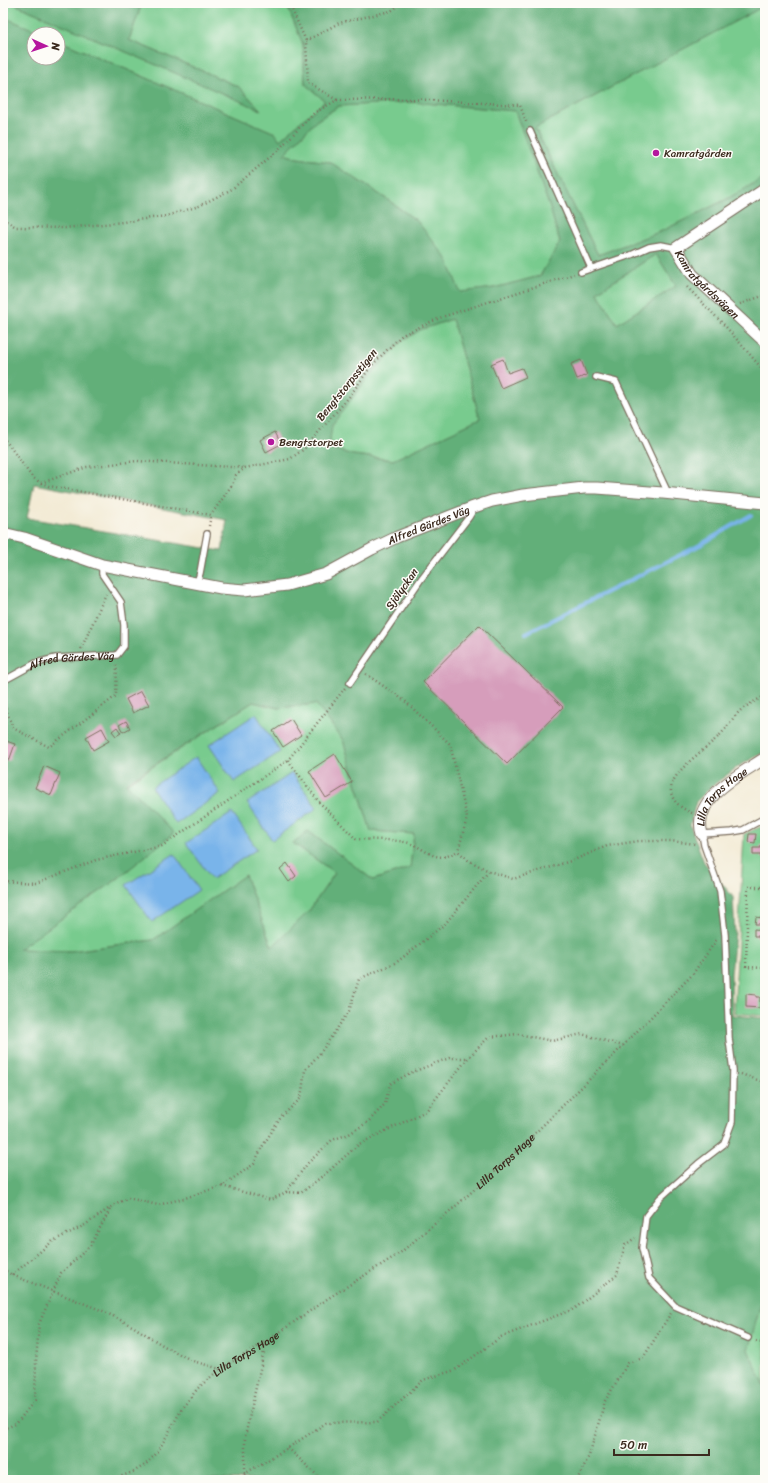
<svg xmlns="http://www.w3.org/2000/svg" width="768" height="1483" viewBox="0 0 768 1483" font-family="Sriracha,sans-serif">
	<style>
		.green { fill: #78cb8e; stroke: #5a7a56 }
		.forest { fill: #62af79; stroke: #4e6c4c; fill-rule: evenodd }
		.water { fill: #79b4ea; stroke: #5a6f84 }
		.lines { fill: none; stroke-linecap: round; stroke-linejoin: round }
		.stream { stroke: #79b4ea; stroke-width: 4 }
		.building { fill: #d69dbb }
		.service-casing { stroke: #7b6e5e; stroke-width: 8 }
		.minor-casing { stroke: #7b6e5e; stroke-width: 13 }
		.path { stroke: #7b6e5e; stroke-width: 2.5; stroke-dasharray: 1 3; stroke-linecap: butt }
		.service { stroke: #fff; stroke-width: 5.5 }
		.minor { stroke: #fff; stroke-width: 11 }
		.poi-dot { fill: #b5179e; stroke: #fdfcf7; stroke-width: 1.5 }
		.labels { text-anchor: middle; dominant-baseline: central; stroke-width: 3; stroke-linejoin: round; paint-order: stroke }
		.poi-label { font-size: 11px; fill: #3b2a1e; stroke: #fdfcf7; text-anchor: start }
		.street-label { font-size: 11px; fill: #3b2a1e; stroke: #fdfcf7 }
	</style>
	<rect width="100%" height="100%" fill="#fdfcf7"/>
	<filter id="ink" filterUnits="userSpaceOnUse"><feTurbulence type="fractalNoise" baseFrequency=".025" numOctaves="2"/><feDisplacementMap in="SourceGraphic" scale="8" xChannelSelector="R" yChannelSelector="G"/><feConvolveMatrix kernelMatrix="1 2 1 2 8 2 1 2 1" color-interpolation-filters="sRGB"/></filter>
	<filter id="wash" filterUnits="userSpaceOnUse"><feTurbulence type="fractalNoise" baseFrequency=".012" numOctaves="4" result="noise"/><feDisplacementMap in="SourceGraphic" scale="16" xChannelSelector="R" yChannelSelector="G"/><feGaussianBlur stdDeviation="0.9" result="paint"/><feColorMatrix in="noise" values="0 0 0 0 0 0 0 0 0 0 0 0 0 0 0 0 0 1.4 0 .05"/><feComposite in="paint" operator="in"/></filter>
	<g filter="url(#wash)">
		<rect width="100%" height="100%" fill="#f3ebd5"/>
		<g class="green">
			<polygon points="3,3 12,3 260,109 239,87 212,75 129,40 142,3 272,3 288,8 303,44 305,84 325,101 300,122 280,140 275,133 58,40 58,34 44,34 3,17"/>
			<polygon points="765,5 765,177 727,199 662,231 598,255 535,128"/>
			<polygon points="412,102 515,111 550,208 560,242 540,276 494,288 460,293 447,259 417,221 388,200 330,162 297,158 284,154 316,121 339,106"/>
			<polygon points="656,254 676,286 617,324 597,292"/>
			<polygon points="452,319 480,419 393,460 353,455 329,448 331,425 369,376 401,342 420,330"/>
			<polygon points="253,702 278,708 316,704 343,740 371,831 414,834 410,868 373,880 308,831 293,843 335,873 309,911 272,948 245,875 153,940 71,951 18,949 116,880 173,833 126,784"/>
			<polygon points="765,825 765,1016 734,1013 744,834"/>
			<polygon points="765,1289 765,1387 748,1350"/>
		</g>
		<g class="forest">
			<polygon points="12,3 142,3 129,40 212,75 239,87 261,110"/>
			<path d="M 272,3 L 765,3 L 765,5 L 753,12 L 535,128 L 598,255 L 662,231 L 727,199 L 765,177 L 765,752 L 742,764 L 712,786 L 696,802 L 690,825 L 704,862 L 733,897 L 735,933 L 731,974 L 732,1015 L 765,1018 L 765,1289 L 748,1350 L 765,1387 L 765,1480 L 3,1480 L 3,17 L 44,34 L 34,34 L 34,58 L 58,58 L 58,40 L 275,133 L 280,140 L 300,122 L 325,101 L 305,84 L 303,44 L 288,8 ZM 412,102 L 515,111 L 550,208 L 560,242 L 540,276 L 494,288 L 460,292 L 447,259 L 417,221 L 388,200 L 330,162 L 297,158 L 284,154 L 316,121 L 339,106 ZM 656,254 L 676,286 L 617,324 L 597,292 ZM 452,319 L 480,419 L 393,460 L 353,455 L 329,448 L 332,425 L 369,376 L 401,342 L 420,330 ZM 34,484 L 227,520 L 222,551 L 27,518 ZM 253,702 L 278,708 L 316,704 L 343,740 L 371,831 L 414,834 L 410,868 L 373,880 L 308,831 L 293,843 L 335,873 L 309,911 L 272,947 L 245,875 L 153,940 L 71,951 L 19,949 L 116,880 L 174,833 L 126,783 Z"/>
		</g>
		<g class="water">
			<polygon points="256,714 280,752 234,782 209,745"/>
			<polygon points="196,757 220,793 176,824 152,787"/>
			<polygon points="292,773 317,808 272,840 247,803"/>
			<polygon points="232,813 257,849 212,879 186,843"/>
			<polygon points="174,854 199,890 152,922 126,885"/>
		</g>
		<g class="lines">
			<polyline class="stream" points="526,633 700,545 751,515"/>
		</g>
		<g id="blocks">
			<g class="building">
				<polygon points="503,359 508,373 522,368 526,377 501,388 491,364"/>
				<polygon points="581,360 587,375 577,379 571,364"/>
				<polygon points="275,432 281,444 266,452 260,440"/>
				<polygon points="479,625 563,707 507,764 423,682"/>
				<polygon points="141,691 149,705 133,713 126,699"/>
				<polygon points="291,719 301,735 283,747 273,731"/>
				<polygon points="126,721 130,728 123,732 119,725"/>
				<polygon points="117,727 121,733 116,736 112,731"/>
				<polygon points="102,728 109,741 93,750 86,737"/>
				<polygon points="3,740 15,744 9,761 3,759"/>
				<polygon points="335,754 352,782 326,798 309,771"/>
				<polygon points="44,766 60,773 51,795 35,788"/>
				<polygon points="749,834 756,834 755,843 748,842"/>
				<polygon points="761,845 765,845 765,858 761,858 761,855 753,855 753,848 761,848"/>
				<polygon points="287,863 296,876 289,882 280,869"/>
				<polygon points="763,915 765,915 765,926 762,926 762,924 755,924 756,917 762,918"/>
				<polygon points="754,929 765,930 765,937 763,937 763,939 758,938 758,936 754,936"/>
				<polygon points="746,994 756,995 756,997 760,997 760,1008 746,1007"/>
			</g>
		</g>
	</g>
	<g filter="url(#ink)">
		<use href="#blocks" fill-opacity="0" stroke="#7b6e5e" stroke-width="1"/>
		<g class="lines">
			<defs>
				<g id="service">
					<polyline points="530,131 591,268"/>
					<polyline points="581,272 631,255 649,247 661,245 676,248"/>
					<polyline points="596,377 616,382 668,493"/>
					<polyline points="197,583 200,573 207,534"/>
					<path id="s2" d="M 3,681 L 36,663 L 56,658 L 117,655 L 124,646 L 124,625 L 121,602 L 102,574 L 102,565"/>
					<polyline points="350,683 421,579 469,517 472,512 471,508"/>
					<polyline points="748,1338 675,1306 649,1278 642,1248 646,1216 660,1198 698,1164 724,1144 732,1122 733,1070 729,1039 725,935 720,891 704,845 702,834 732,832 743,830 765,818"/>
				</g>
				<g id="minor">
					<path id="s3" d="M 765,189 L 676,248 L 692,274 L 765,342"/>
					<path id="s4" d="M 3,533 L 24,538 L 102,565 L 221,588 L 244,590 L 287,585 L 326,574 L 372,549 L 397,537 L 471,508 L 492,501 L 523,495 L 584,488 L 597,488 L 663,493 L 765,503"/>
					<path id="s5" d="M 702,834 C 691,798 741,774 765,758"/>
				</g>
			</defs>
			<use href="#service" class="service-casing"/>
			<use href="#minor" class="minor-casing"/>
			<g class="path">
				<polyline points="289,3 306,41 308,83 337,100"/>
				<polyline points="306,41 339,23 391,11 402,3"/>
				<polyline points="3,219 16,227 65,228 123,222 166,216 199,206 232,189 276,152 314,113 337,100 410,99 520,105 527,124"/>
				<polyline points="687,287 727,328 765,372"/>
				<polyline points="740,304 765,295"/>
				<polyline points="3,437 32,477 41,483 49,486 211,515 232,485 236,475 245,468 290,459 304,449 349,397 371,366 402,335 442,317 574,274"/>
				<polyline points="41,483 87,467 137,461 245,468"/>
				<polyline points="209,526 211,515"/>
				<polyline points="81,649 106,594"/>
				<polyline points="366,674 405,701 450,744 467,818 458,851"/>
				<polyline points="3,701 13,728 49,747 116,696 117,662"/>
				<path d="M 288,760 L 319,802 L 356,839 C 371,840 395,839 409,843 C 429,850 435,865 458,851 L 468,860 L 489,871 L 513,879 L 574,860 L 607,846 L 639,841 L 671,841 L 696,844"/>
				<path d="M 692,813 C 680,808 667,798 672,784 C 677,768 707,748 719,736 C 727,728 733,717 741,710 C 749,704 757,700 765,696"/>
				<polyline points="3,881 36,883 96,860 162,846 288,760 345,688"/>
				<polyline points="765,887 748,887 746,967 765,968"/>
				<polyline points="741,1074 763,1082 765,1082"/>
				<polyline points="222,1186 271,1200 286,1192 301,1193 330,1170 359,1144 426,1111 468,1058 489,1037 518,1034 552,1041 582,1034 623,1046"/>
				<polyline points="286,1192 308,1163 332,1140 349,1134 368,1122 385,1104 390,1084 410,1073 449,1058 467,1058"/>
				<polyline points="3,1269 12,1275 103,1311 134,1327 164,1346 193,1361 220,1369"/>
				<polyline points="12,1275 53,1241 85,1225 111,1207 128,1198 158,1205 185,1198 222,1186 254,1164 262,1147 281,1117 301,1098 305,1070 321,1052 349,1011 359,979 397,962 445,924 489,871"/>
				<polyline points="756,1341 765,1344"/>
				<polyline points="3,1429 16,1424 35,1400 36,1361 39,1324 61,1273 90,1246 111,1208"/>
				<polyline points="288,1448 322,1480"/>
				<polyline points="244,1474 288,1448 326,1423 377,1422 423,1380 455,1370 501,1337 574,1309 617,1275 625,1245 635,1238"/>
				<path id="s1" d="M 98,1480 L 119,1477 L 133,1472 L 145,1465 L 157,1453 L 183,1407 L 198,1388 L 220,1369 L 267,1341 L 327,1299 L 400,1253 L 457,1205 L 519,1149 L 612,1057 L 692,975 L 717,939"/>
				<polyline points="245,1480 245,1437 266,1342"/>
				<polyline points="577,1480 589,1456 605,1401 628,1363 643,1358 671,1313"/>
			</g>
			<use href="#service" class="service"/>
			<use href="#minor" class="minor"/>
		</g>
	</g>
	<g class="poi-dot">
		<circle cx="656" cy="153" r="4"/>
		<circle cx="271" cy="442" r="4"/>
	</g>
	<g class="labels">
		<g class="poi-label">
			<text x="664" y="153">Kamratgården</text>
			<text x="279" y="442">Bengtstorpet</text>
		</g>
		<g class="street-label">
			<text stroke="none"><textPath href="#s3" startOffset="155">Kamratgårdsvägen</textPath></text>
			<text transform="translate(347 385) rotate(-51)">Bengtstorpsstigen</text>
			<text stroke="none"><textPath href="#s4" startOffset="446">Alfred Gärdes Väg</textPath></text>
			<text transform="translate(402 589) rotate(-55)">Sjölyckan</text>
			<text stroke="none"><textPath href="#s2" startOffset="73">Alfred Gärdes Väg</textPath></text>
			<text stroke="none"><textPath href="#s5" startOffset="46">Lilla Torps Hage</textPath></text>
			<text stroke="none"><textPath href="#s1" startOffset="527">Lilla Torps Hage</textPath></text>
			<text stroke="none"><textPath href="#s1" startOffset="203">Lilla Torps Hage</textPath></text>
		</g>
	</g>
	<rect width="768" height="1483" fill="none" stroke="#fdfcf7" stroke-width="16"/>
	<g transform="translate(46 46) rotate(93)"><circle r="19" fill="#fdfcf7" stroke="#afa8a0"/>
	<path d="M0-3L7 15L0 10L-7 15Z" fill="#b5179e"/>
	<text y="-6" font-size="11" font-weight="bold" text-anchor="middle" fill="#3b2a1e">N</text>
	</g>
	<path d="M614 1449v6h95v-6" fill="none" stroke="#3b2a1e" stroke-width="2"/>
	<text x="620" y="1449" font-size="12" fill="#3b2a1e" stroke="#fdfcf7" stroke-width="3" paint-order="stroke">50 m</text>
</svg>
